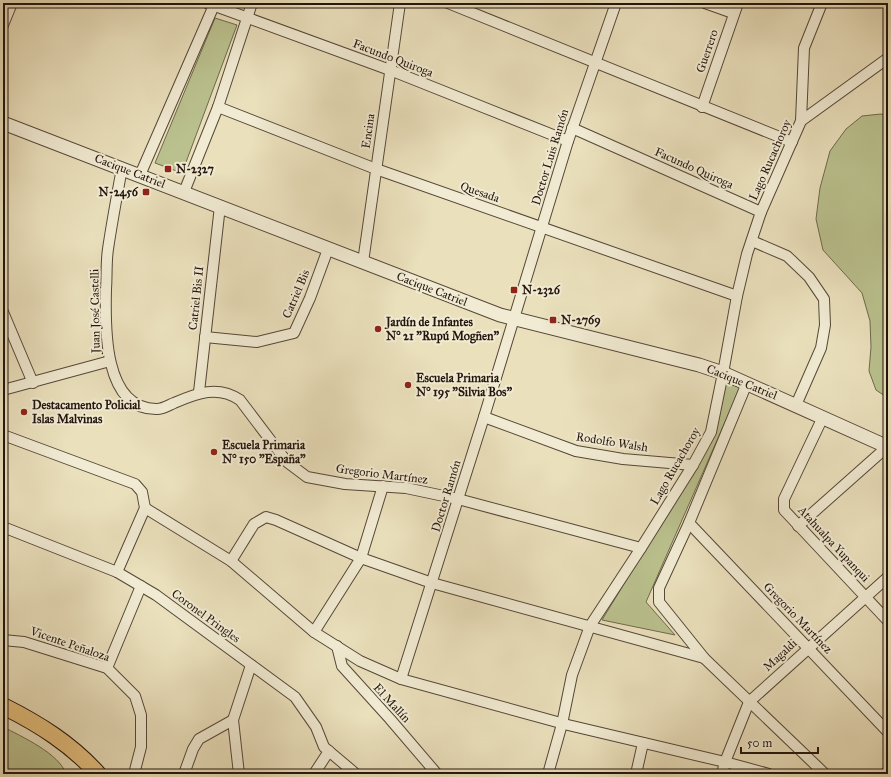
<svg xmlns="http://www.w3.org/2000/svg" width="891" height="777" viewBox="0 0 891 777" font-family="'IM FELL Great Primer',serif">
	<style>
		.green { fill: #bac18e; stroke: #6e6a4d }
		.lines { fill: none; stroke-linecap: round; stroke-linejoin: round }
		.minor-casing { stroke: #554738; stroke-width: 12 }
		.tertiary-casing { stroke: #554738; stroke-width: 15 }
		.primary-casing { stroke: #23140c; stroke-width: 18 }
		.minor { stroke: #f1ebd3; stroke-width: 10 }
		.tertiary { stroke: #f1ebd3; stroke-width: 13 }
		.primary { stroke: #e5c07e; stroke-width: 16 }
		.poi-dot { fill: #8f2418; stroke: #f1ebd3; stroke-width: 1.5 }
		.labels { text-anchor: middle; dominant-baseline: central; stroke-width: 4; stroke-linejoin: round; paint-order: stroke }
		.street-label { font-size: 12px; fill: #23140c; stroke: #f1ebd3 }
		.poi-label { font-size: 12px; font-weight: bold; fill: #23140c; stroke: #f1ebd3; text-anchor: start }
	</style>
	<rect width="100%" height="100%" fill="#eae0bc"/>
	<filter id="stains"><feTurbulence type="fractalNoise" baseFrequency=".005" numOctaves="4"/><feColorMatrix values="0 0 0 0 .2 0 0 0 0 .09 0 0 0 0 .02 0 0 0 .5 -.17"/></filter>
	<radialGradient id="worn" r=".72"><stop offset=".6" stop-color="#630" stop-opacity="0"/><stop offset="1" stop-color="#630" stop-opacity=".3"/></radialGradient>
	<g class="green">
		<polygon points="215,18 237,25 182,173 155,163"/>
		<polygon points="881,114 888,116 888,398 876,390 869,371 871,347 870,321 862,293 823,250 816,219 820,188 830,151 846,129 862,116"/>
		<polygon points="726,382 740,388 646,602 675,635 602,620 713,438"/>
		<path d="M 3,727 C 21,736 60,754 66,774 L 3,774 Z"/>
	</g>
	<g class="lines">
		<defs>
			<g id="minor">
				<polyline points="207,3 390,70 568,141"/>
				<polyline points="448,3 792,142"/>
				<polyline points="705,3 733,13"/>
				<polyline points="3,25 12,3"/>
				<polyline points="218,107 376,169 737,296"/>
				<polyline points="702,107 738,3"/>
				<polyline points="801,121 804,48 822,3"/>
				<polyline points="572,128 761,212"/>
				<path d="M 122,168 C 117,195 112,222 108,249 C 106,262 107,276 106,289 C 105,326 103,410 157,409 C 163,409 169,405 174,403 C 197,393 218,385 240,400 L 287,462 L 307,477 L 345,484 L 406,488 L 458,499 L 641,548"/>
				<polyline points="140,175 215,3"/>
				<polyline points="184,192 218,107 252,3"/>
				<polyline points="752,241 787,256 809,277 824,299 825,325 821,348 796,405"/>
				<polyline points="363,262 400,3"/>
				<polyline points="3,312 33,383"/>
				<polyline points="205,337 257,342 294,333 310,298 328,249"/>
				<polyline points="3,390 110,361"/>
				<polyline points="199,392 220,206"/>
				<polyline points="484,417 576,451 623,459 693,465"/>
				<polyline points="823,417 784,499 784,510 888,621"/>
				<polyline points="3,435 135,484 142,492 145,508 117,572"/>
				<polyline points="145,508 231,561 314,632 360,661 401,679 568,725 725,762 769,774"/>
				<polyline points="689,523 888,732"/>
				<polyline points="798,526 887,447"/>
				<polyline points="3,527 117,572 156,595 295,697 316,727 324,747 356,774"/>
				<polyline points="231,561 254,524 266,517 276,520 361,558 432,583 704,658 825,774"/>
				<polyline points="314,632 361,558 383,486"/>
				<polyline points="3,640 24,642 107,668 135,696 141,715 141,747 134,774"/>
				<polyline points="337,646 342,666 390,719 437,774"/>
				<polyline points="704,658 659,602 659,588 689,523 747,383"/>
				<polyline points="107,668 141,586"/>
				<polyline points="401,679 484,417 568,141 616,3"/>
				<polyline points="184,774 193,749 199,739 233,720"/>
				<polyline points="239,774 233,720 251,665"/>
				<polyline points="314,774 329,751"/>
				<polyline points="548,774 562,724 572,675 590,626 641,548 693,465 711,432 723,373 737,296 747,254 761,212 801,121 888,58"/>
				<polyline points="636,774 643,743"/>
				<polyline points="722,774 725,762 749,702 888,577"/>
				<polyline points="885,774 888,771"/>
			</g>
			<polyline id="tertiary" points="3,123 500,315 699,365 723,373 888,447"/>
			<path id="primary" d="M 3,706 C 39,724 71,744 98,774"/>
		</defs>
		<use href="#minor" class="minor-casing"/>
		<use href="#tertiary" class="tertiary-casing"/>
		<use href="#primary" class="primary-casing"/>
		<use href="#minor" class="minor"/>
		<use href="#tertiary" class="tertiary"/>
		<use href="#primary" class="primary"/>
	</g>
	<g class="poi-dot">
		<rect x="164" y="165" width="8" height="8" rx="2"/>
		<rect x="142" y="188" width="8" height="8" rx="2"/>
		<rect x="510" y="286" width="8" height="8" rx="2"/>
		<rect x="549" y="316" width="8" height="8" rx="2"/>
		<circle cx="378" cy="329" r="4"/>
		<circle cx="408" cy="385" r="4"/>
		<circle cx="24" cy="412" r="4"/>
		<circle cx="214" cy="452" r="4"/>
	</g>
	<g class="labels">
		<g class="street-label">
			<text transform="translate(707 51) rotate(-71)">Guerrero</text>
			<text transform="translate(393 58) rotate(21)">Facundo Quiroga</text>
			<text transform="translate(368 131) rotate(-82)">Encina</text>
			<text transform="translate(550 157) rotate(-73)">Doctor Luis Ramón</text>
			<text transform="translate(770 160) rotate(-66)">Lago Rucachoroy</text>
			<text transform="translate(694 168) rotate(24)">Facundo Quiroga</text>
			<text transform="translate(130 171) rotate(21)">Cacique Catriel</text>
			<text transform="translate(480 192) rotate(19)">Quesada</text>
			<text transform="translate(432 289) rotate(21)">Cacique Catriel</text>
			<text transform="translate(296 294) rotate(-67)">Catriel Bis</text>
			<text transform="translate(196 298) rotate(-84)">Catriel Bis II</text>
			<text transform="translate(95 311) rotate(-91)">Juan José Castelli</text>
			<text transform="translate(742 382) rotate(22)">Cacique Catriel</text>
			<text transform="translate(612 442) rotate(9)">Rodolfo Walsh</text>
			<text transform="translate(675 466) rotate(-60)">Lago Rucachoroy</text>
			<text transform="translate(382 474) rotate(7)">Gregorio Martínez</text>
			<text transform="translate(446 496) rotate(-73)">Doctor Ramón</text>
			<text transform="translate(834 544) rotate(47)">Atahualpa Yupanqui</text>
			<text transform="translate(206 616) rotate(36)">Coronel Pringles</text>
			<text transform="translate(798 618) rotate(46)">Gregorio Martínez</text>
			<text transform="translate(70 644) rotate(19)">Vicente Peñaloza</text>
			<text transform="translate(780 655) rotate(-43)">Magaldi</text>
			<text transform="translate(392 703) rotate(47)">El Mallín</text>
		</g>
		<g class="poi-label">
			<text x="176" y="169">N-2327</text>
			<text x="138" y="192" text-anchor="end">N-2456</text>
			<text x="522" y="290">N-2326</text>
			<text x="561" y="320">N-2769</text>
			<text x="386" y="322">Jardín de Infantes<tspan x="386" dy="14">N° 21 "Rupú Mogñen"</tspan></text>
			<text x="416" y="378">Escuela Primaria<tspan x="416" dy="14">N° 195 "Silvia Bos"</tspan></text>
			<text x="32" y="405">Destacamento Policial<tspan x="32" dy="14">Islas Malvinas</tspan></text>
			<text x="222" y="445">Escuela Primaria<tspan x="222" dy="14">N° 150 "España"</tspan></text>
		</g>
	</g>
	<rect width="891" height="777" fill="none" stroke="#eae0bc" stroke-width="16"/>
	<rect x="4" y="4" width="883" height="769" fill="none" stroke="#23140c" stroke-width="2"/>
	<rect x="8" y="8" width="875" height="761" fill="none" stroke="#23140c"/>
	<path d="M741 747v6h77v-6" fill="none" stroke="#23140c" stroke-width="2"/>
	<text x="747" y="747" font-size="12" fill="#23140c" stroke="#f1ebd3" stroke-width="3" paint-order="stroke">50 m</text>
	<rect width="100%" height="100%" filter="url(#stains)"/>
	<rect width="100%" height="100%" fill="url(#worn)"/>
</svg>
